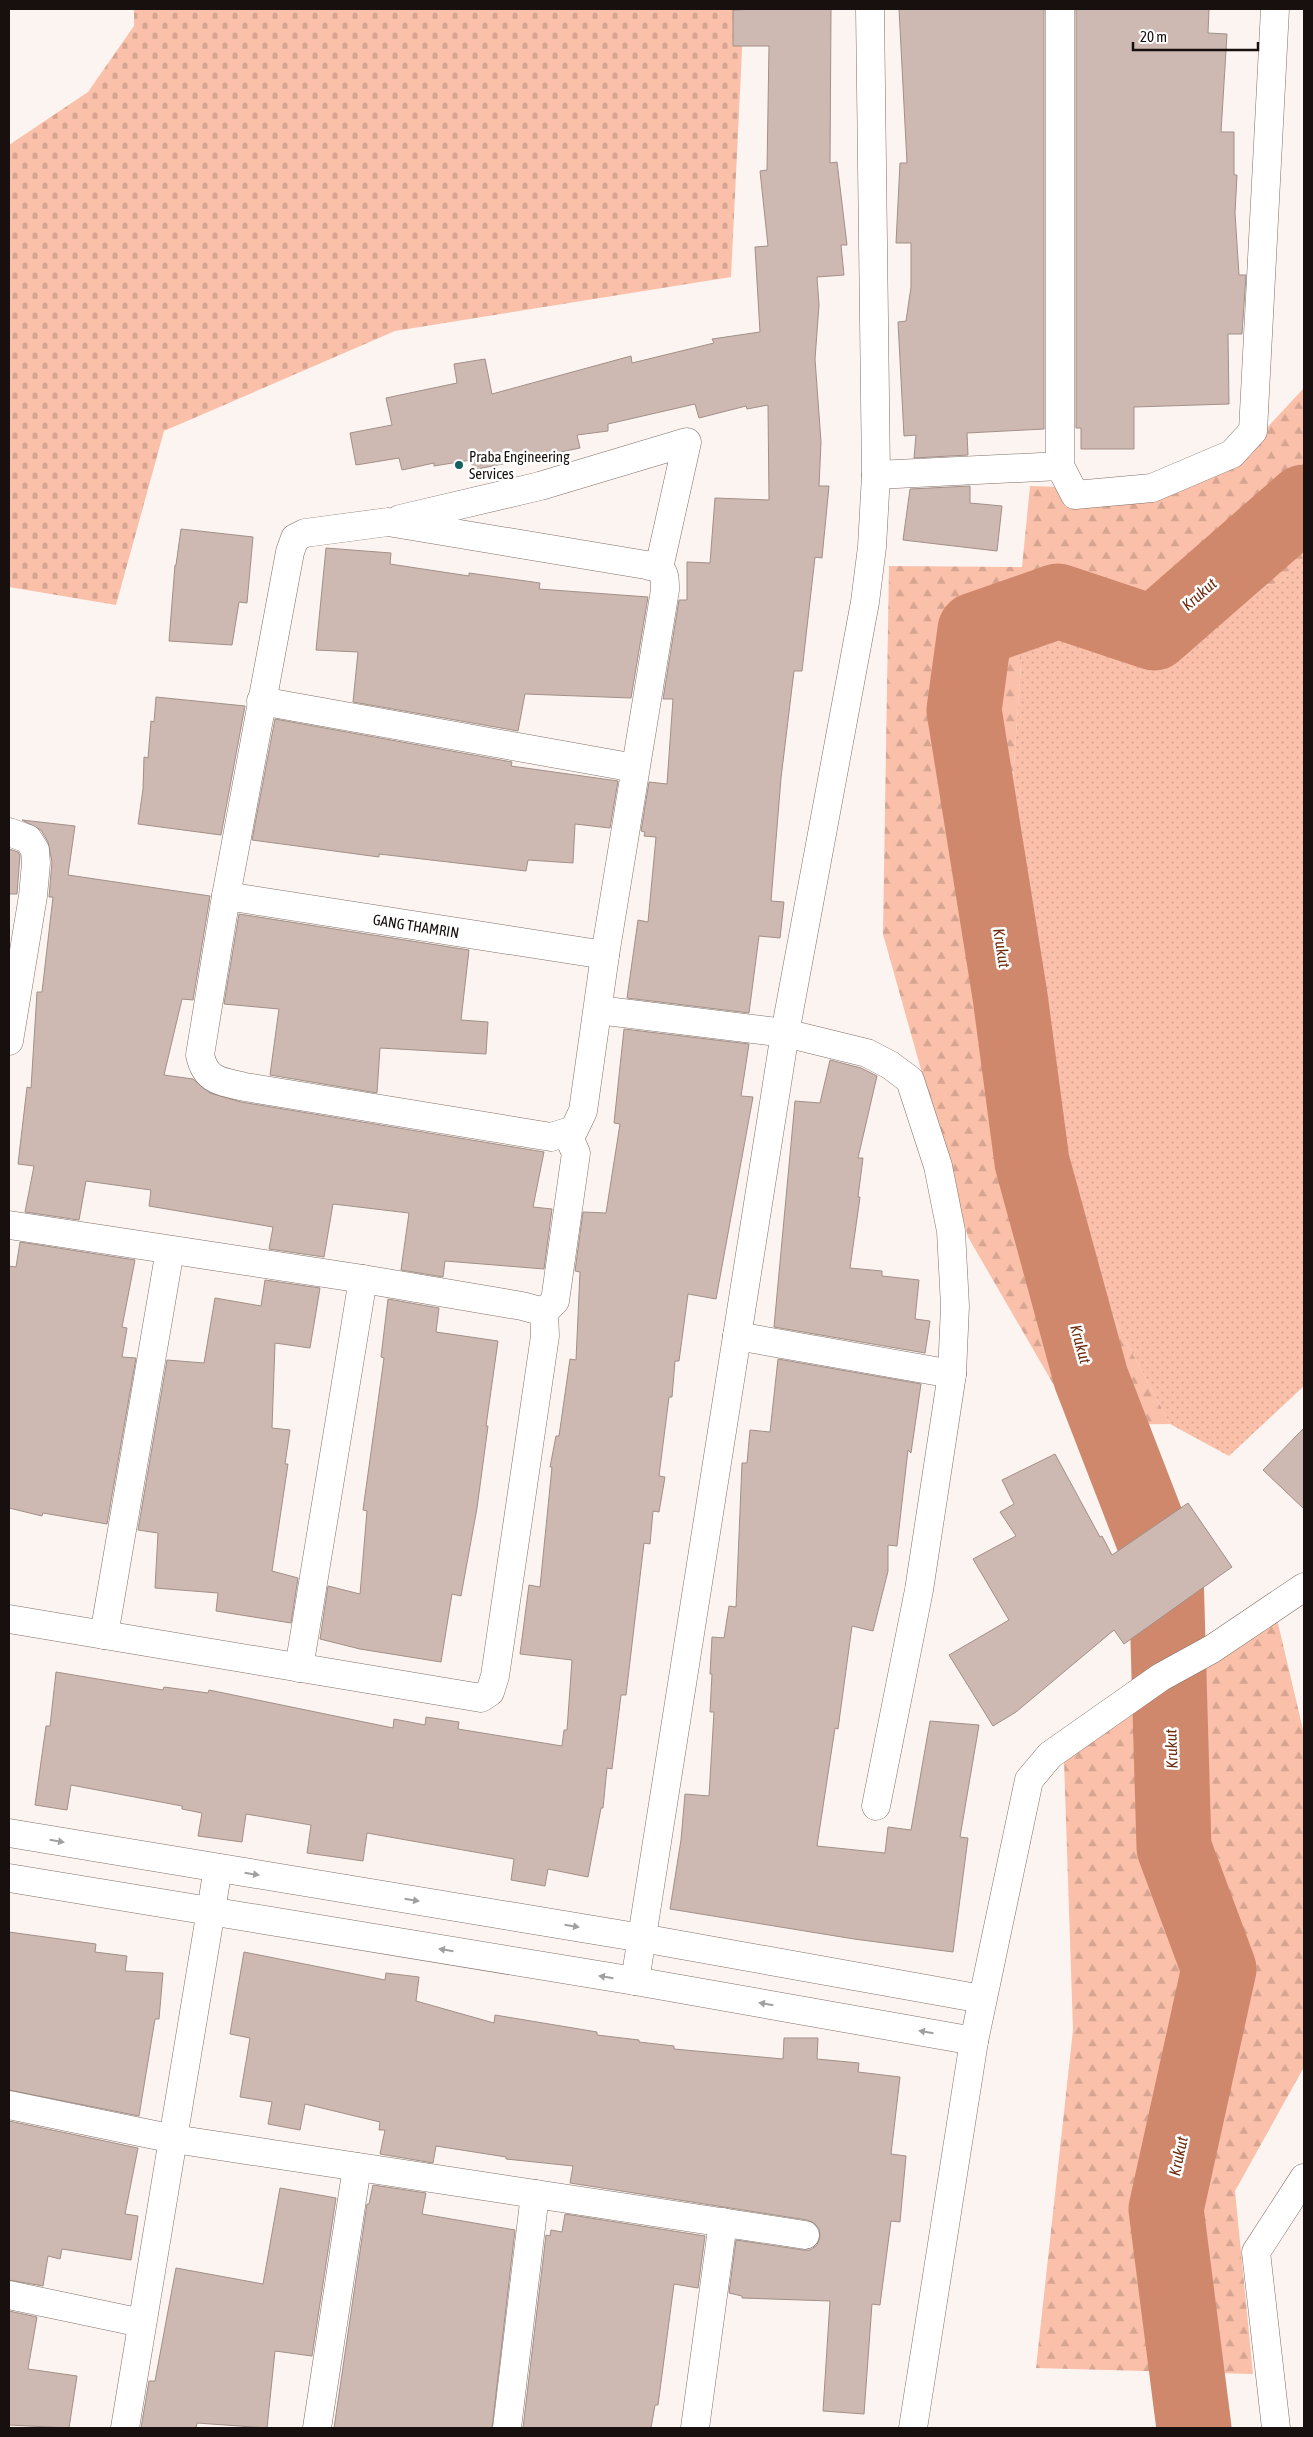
<svg xmlns="http://www.w3.org/2000/svg" width="1313" height="2437" viewBox="0 0 1313 2437" font-family="'Asap Condensed',sans-serif">
	<style>
		.grass { fill: url(#grass-dots) }
		.forest { fill: url(#forest-firs) }
		.cemetery { fill: url(#cemetery-stones) }
		.lines { fill: none; stroke-linecap: round; stroke-linejoin: round }
		.river { stroke: #d0886c; stroke-width: 75 }
		.building { fill: #cdb9b1; stroke: #a28f88 }
		.minor-casing { stroke: #816f68; stroke-width: 29 }
		.minor { stroke: #fff; stroke-width: 28 }
		.oneway { fill: #a29f9f }
		.poi-dot { fill: #126260; stroke: #fff; stroke-width: 2 }
		.labels { text-anchor: middle; dominant-baseline: central; stroke-width: 5; stroke-linejoin: round; paint-order: stroke }
		.poi-label { font-size: 15px; fill: #17100e; stroke: #fff; text-anchor: start }
		.street-label { font-size: 15px; fill: #17100e; stroke: #fff }
		.water-label { font-size: 16px; font-style: italic; fill: #6e2c0f; stroke: #fff }
	</style>
	<defs>
		<pattern id="grass-dots" width="8" height="8" patternUnits="userSpaceOnUse" patternTransform="scale(1.25)"><rect width="8" height="8" fill="#fac0aa"/><path d="M2 2h.1M6 6h.1" fill="none" stroke="#d6a491" stroke-width="1.8" stroke-linecap="round"/></pattern>
		<pattern id="forest-firs" width="22" height="20" patternUnits="userSpaceOnUse" patternTransform="scale(1.25)"><rect width="22" height="20" fill="#fac0aa"/><path d="M5 1l3.5 6h-7zM16 11l3.5 6h-7z" fill="#d6a491"/></pattern>
		<pattern id="cemetery-stones" width="16" height="16" patternUnits="userSpaceOnUse" patternTransform="scale(1.25)"><rect width="16" height="16" fill="#fac0aa"/><path d="M2 7V4a2 2 0 0 1 4 0v3zM10 15v-3a2 2 0 0 1 4 0v3z" fill="#d6a491"/></pattern>
	</defs>
	<rect width="100%" height="100%" fill="#fcf4f0"/>
	<polygon class="grass" points="1304,559 1304,1386 1229,1456 1170,1424 1080,1255 1012,793 1024,621 1279,583"/>
	<g class="forest">
		<polygon points="1304,388 1304,559 1279,583 1024,622 1012,793 1080,1255 1170,1424 1077,1425 968,1237 883,934 889,566 1022,567 1030,486 1149,490 1236,461"/>
		<polygon points="1277,1619 1304,1734 1304,2067 1235,2191 1253,2374 1036,2368 1073,2030 1064,1760"/>
	</g>
	<polygon class="cemetery" points="134,9 744,9 731,277 395,331 164,431 116,605 9,587 9,145 88,92 134,26"/>
	<g class="lines">
		<polyline class="river" points="1194,2428 1166,2209 1219,1969 1174,1848 1166,1572 1091,1378 1032,1162 1010,996 964,710 975,630 1058,601 1154,633 1304,502"/>
	</g>
	<g class="building">
		<polygon points="760,9 831,9 830,163 837,162 847,245 841,245 844,275 817,277 819,305 815,359 821,442 819,486 829,486 822,558 815,557 802,671 794,671 781,778 771,901 784,902 780,938 759,936 749,1013 627,998 638,920 648,922 656,837 644,836 645,832 641,831 649,782 667,784 673,699 663,699 679,600 687,600 687,562 710,563 715,498 769,500 768,405 747,409 746,406 699,418 695,404 608,424 608,431 577,435 580,448 473,470 471,460 434,466 434,463 402,470 399,458 356,465 350,433 392,425 386,398 457,383 454,364 485,359 492,394 631,356 632,363 714,343 712,339 760,332 755,247 768,246 760,171 767,170 769,46 733,46 733,10"/>
		<polygon points="899,9 1044,9 1044,429 967,433 968,455 914,458 916,435 904,436 898,322 906,321 911,287 911,243 896,243 900,163 907,163"/>
		<polygon points="1076,9 1209,9 1208,33 1227,34 1221,132 1234,132 1234,175 1237,175 1235,213 1239,275 1246,275 1242,334 1228,334 1229,404 1134,407 1134,449 1081,449 1081,428 1076,428"/>
		<polygon points="970,486 970,503 1002,506 997,551 903,540 910,489"/>
		<polygon points="181,529 253,537 247,603 239,602 232,645 169,641 175,565 176,565"/>
		<polygon points="326,548 391,553 390,564 469,576 469,573 540,583 539,589 648,597 631,698 525,694 518,731 353,702 358,652 316,650"/>
		<polygon points="156,697 245,706 221,835 138,824 143,789 144,757 148,758 151,721 154,722"/>
		<polygon points="275,719 512,762 511,766 618,781 610,828 575,824 573,863 528,860 526,871 379,854 379,857 252,840"/>
		<polygon points="22,820 75,826 68,875 210,896 193,1000 182,999 164,1075 193,1079 210,1093 241,1102 544,1152 533,1207 552,1209 544,1269 445,1261 443,1277 401,1270 409,1213 333,1204 324,1257 269,1249 273,1227 149,1206 151,1190 86,1181 79,1220 25,1212 34,1166 18,1164 27,1087 31,1088 37,992 42,992 53,897 49,897 52,862 48,842 41,830"/>
		<polygon points="9,849 18,852 20,855 17,894 9,894"/>
		<polygon points="239,914 469,950 461,1020 488,1022 486,1054 380,1048 377,1093 270,1075 279,1009 224,1004"/>
		<polygon points="624,1029 749,1044 741,1096 753,1097 716,1299 688,1294 679,1361 675,1361 672,1397 669,1397 659,1476 665,1477 659,1512 653,1511 650,1544 644,1543 626,1695 621,1695 612,1769 607,1768 603,1808 601,1808 588,1877 548,1869 545,1886 511,1880 514,1859 367,1833 363,1861 307,1853 311,1825 246,1814 242,1842 198,1836 202,1813 182,1809 182,1806 71,1785 67,1810 35,1805 46,1726 50,1726 56,1672 163,1690 164,1687 208,1693 209,1690 393,1728 394,1719 425,1725 426,1717 459,1722 458,1729 562,1746 564,1730 567,1730 572,1660 520,1654 529,1585 540,1587 552,1467 550,1467 556,1436 559,1436 570,1359 576,1360 580,1272 575,1271 583,1212 606,1213 620,1124 614,1123"/>
		<polygon points="830,1060 861,1068 877,1076 858,1158 863,1158 858,1197 860,1197 850,1268 882,1271 882,1276 919,1280 915,1319 930,1321 925,1353 774,1327 795,1101 820,1103"/>
		<polygon points="20,1242 135,1260 122,1327 127,1328 122,1357 136,1358 107,1524 43,1513 42,1516 9,1508 9,1266 16,1267"/>
		<polygon points="265,1280 320,1288 310,1348 275,1343 272,1428 290,1430 285,1464 288,1464 272,1571 298,1578 291,1623 216,1611 218,1593 155,1588 158,1533 138,1530 167,1360 204,1363 215,1298 261,1306"/>
		<polygon points="388,1299 439,1308 436,1332 498,1341 486,1426 488,1426 477,1508 461,1596 452,1594 441,1662 360,1649 320,1639 328,1586 360,1594 367,1511 363,1510 384,1358 381,1357"/>
		<polygon points="778,1359 921,1384 911,1453 908,1450 897,1546 888,1545 888,1571 873,1631 852,1626 838,1729 835,1728 817,1846 885,1853 888,1827 911,1830 930,1721 979,1725 960,1837 968,1838 953,1952 854,1939 670,1909 681,1840 685,1794 709,1796 714,1712 710,1712 712,1674 710,1674 712,1637 724,1638 729,1606 736,1607 742,1463 747,1463 750,1430 770,1432"/>
		<polygon points="1304,1428 1304,1509 1263,1470"/>
		<polygon points="1055,1454 1100,1537 1102,1536 1112,1555 1188,1503 1232,1567 1124,1644 1114,1630 1016,1712 993,1726 949,1655 1009,1620 973,1559 1016,1536 1000,1512 1014,1504 1002,1480"/>
		<polygon points="9,1932 96,1944 95,1952 127,1956 125,1971 163,1973 159,2019 155,2019 139,2116 9,2090"/>
		<polygon points="244,1952 385,1980 386,1973 419,1977 416,2001 494,2023 495,2015 597,2032 597,2035 639,2040 639,2042 674,2046 674,2049 783,2059 784,2038 818,2038 817,2059 859,2063 858,2072 900,2077 891,2154 906,2156 900,2222 891,2221 880,2305 872,2304 864,2414 823,2411 830,2301 742,2298 742,2296 729,2293 736,2240 803,2250 810,2250 817,2245 820,2237 819,2229 814,2223 807,2220 570,2183 573,2166 506,2159 506,2157 436,2146 433,2163 380,2154 385,2130 379,2130 380,2122 305,2104 300,2130 268,2124 272,2102 240,2097 250,2038 230,2034"/>
		<polygon points="9,2121 138,2148 125,2214 138,2216 131,2260 62,2249 60,2259 48,2256 43,2286 9,2280"/>
		<polygon points="373,2185 426,2193 422,2214 515,2230 492,2428 334,2428 367,2204 369,2204"/>
		<polygon points="280,2188 336,2198 312,2356 275,2351 267,2428 197,2423 196,2428 141,2428 149,2381 155,2381 176,2268 263,2284"/>
		<polygon points="565,2214 705,2236 698,2288 674,2284 658,2405 655,2405 651,2428 523,2428 546,2235 550,2236 551,2230 562,2232"/>
		<polygon points="9,2311 37,2317 28,2369 77,2376 69,2428 9,2425"/>
	</g>
	<g class="lines">
		<defs>
			<g id="minor">
				<polyline points="1060,9 1060,466 1075,495 1152,488 1232,454 1253,431 1275,9"/>
				<polyline points="876,475 1060,466"/>
				<polyline points="400,519 540,486 687,442 659,568"/>
				<path d="M 388,522 L 646,565 C 664,569 665,571 665,590 L 605,955 L 583,1111 L 574,1130 L 551,1137 L 245,1087 C 221,1081 206,1082 200,1055 L 226,896 L 290,552 L 295,538 L 305,533 Z"/>
				<polyline points="261,701 635,768"/>
				<polyline points="9,832 28,839 35,850 36,863 33,896 9,1041"/>
				<polyline points="226,896 605,955"/>
				<polyline points="598,1010 785,1033 867,1053 890,1065 910,1080 938,1166 951,1231 955,1306 952,1374 919,1590 876,1806"/>
				<polyline points="9,1225 363,1279 522,1306 544,1312 545,1336 495,1676 490,1692 481,1698 9,1619"/>
				<polyline points="544,1312 555,1301 576,1153 567,1133"/>
				<polyline points="737,1336 952,1374"/>
				<polyline points="104,1635 170,1250"/>
				<polyline points="299,1668 363,1279"/>
				<polyline points="9,1833 642,1938 982,1999"/>
				<polyline points="9,1878 635,1981 974,2041"/>
				<polyline points="635,1981 785,1033 865,602 872,547 876,475 870,9"/>
				<polyline points="9,2105 174,2139 805,2235"/>
				<polyline points="9,2295 142,2323"/>
				<polyline points="125,2428 218,1868"/>
				<polyline points="317,2428 357,2167"/>
				<polyline points="507,2428 535,2194"/>
				<polyline points="695,2428 723,2222"/>
				<polyline points="913,2428 974,2041 1029,1780 1050,1755 1161,1677 1212,1649 1304,1587"/>
				<polyline points="1276,2428 1256,2252 1304,2178"/>
			</g>
		</defs>
		<use href="#minor" class="minor-casing"/>
		<use href="#minor" class="minor"/>
	</g>
	<defs><path id="oneway-solid" d="M-6-.8H1V-3.2L6.5 0L1 3.2V.8H-6Z" transform="scale(1.25)"/></defs>
	<g class="oneway">
		<use href="#oneway-solid" transform="translate(57 1841) rotate(10)"/>
		<use href="#oneway-solid" transform="translate(252 1874) rotate(9)"/>
		<use href="#oneway-solid" transform="translate(412 1900) rotate(9)"/>
		<use href="#oneway-solid" transform="translate(572 1926) rotate(9)"/>
		<use href="#oneway-solid" transform="translate(446 1950) rotate(-171)"/>
		<use href="#oneway-solid" transform="translate(606 1977) rotate(-171)"/>
		<use href="#oneway-solid" transform="translate(766 2004) rotate(-170)"/>
		<use href="#oneway-solid" transform="translate(926 2032) rotate(-170)"/>
	</g>
	<circle class="poi-dot" cx="459" cy="465" r="5"/>
	<g class="labels">
		<g class="poi-label">
			<text x="469" y="456">Praba Engineering<tspan x="469" dy="17">Services</tspan></text>
		</g>
		<g class="street-label">
			<text transform="translate(416 926) rotate(9)">GANG THAMRIN</text>
		</g>
		<g class="water-label">
			<text transform="translate(1199 594) rotate(-41)">Krukut</text>
			<text transform="translate(1002 948) rotate(81)">Krukut</text>
			<text transform="translate(1081 1344) rotate(75)">Krukut</text>
			<text transform="translate(1171 1749) rotate(-92)">Krukut</text>
			<text transform="translate(1178 2156) rotate(-78)">Krukut</text>
		</g>
	</g>
	<rect width="1313" height="2437" fill="none" stroke="#17100e" stroke-width="20"/>
	<path d="M1133 42v8h125v-8" fill="none" stroke="#17100e" stroke-width="2.5"/>
	<text x="1140" y="42" font-size="15" fill="#17100e" stroke="#ffffff" stroke-width="4" paint-order="stroke">20 m</text>
</svg>
